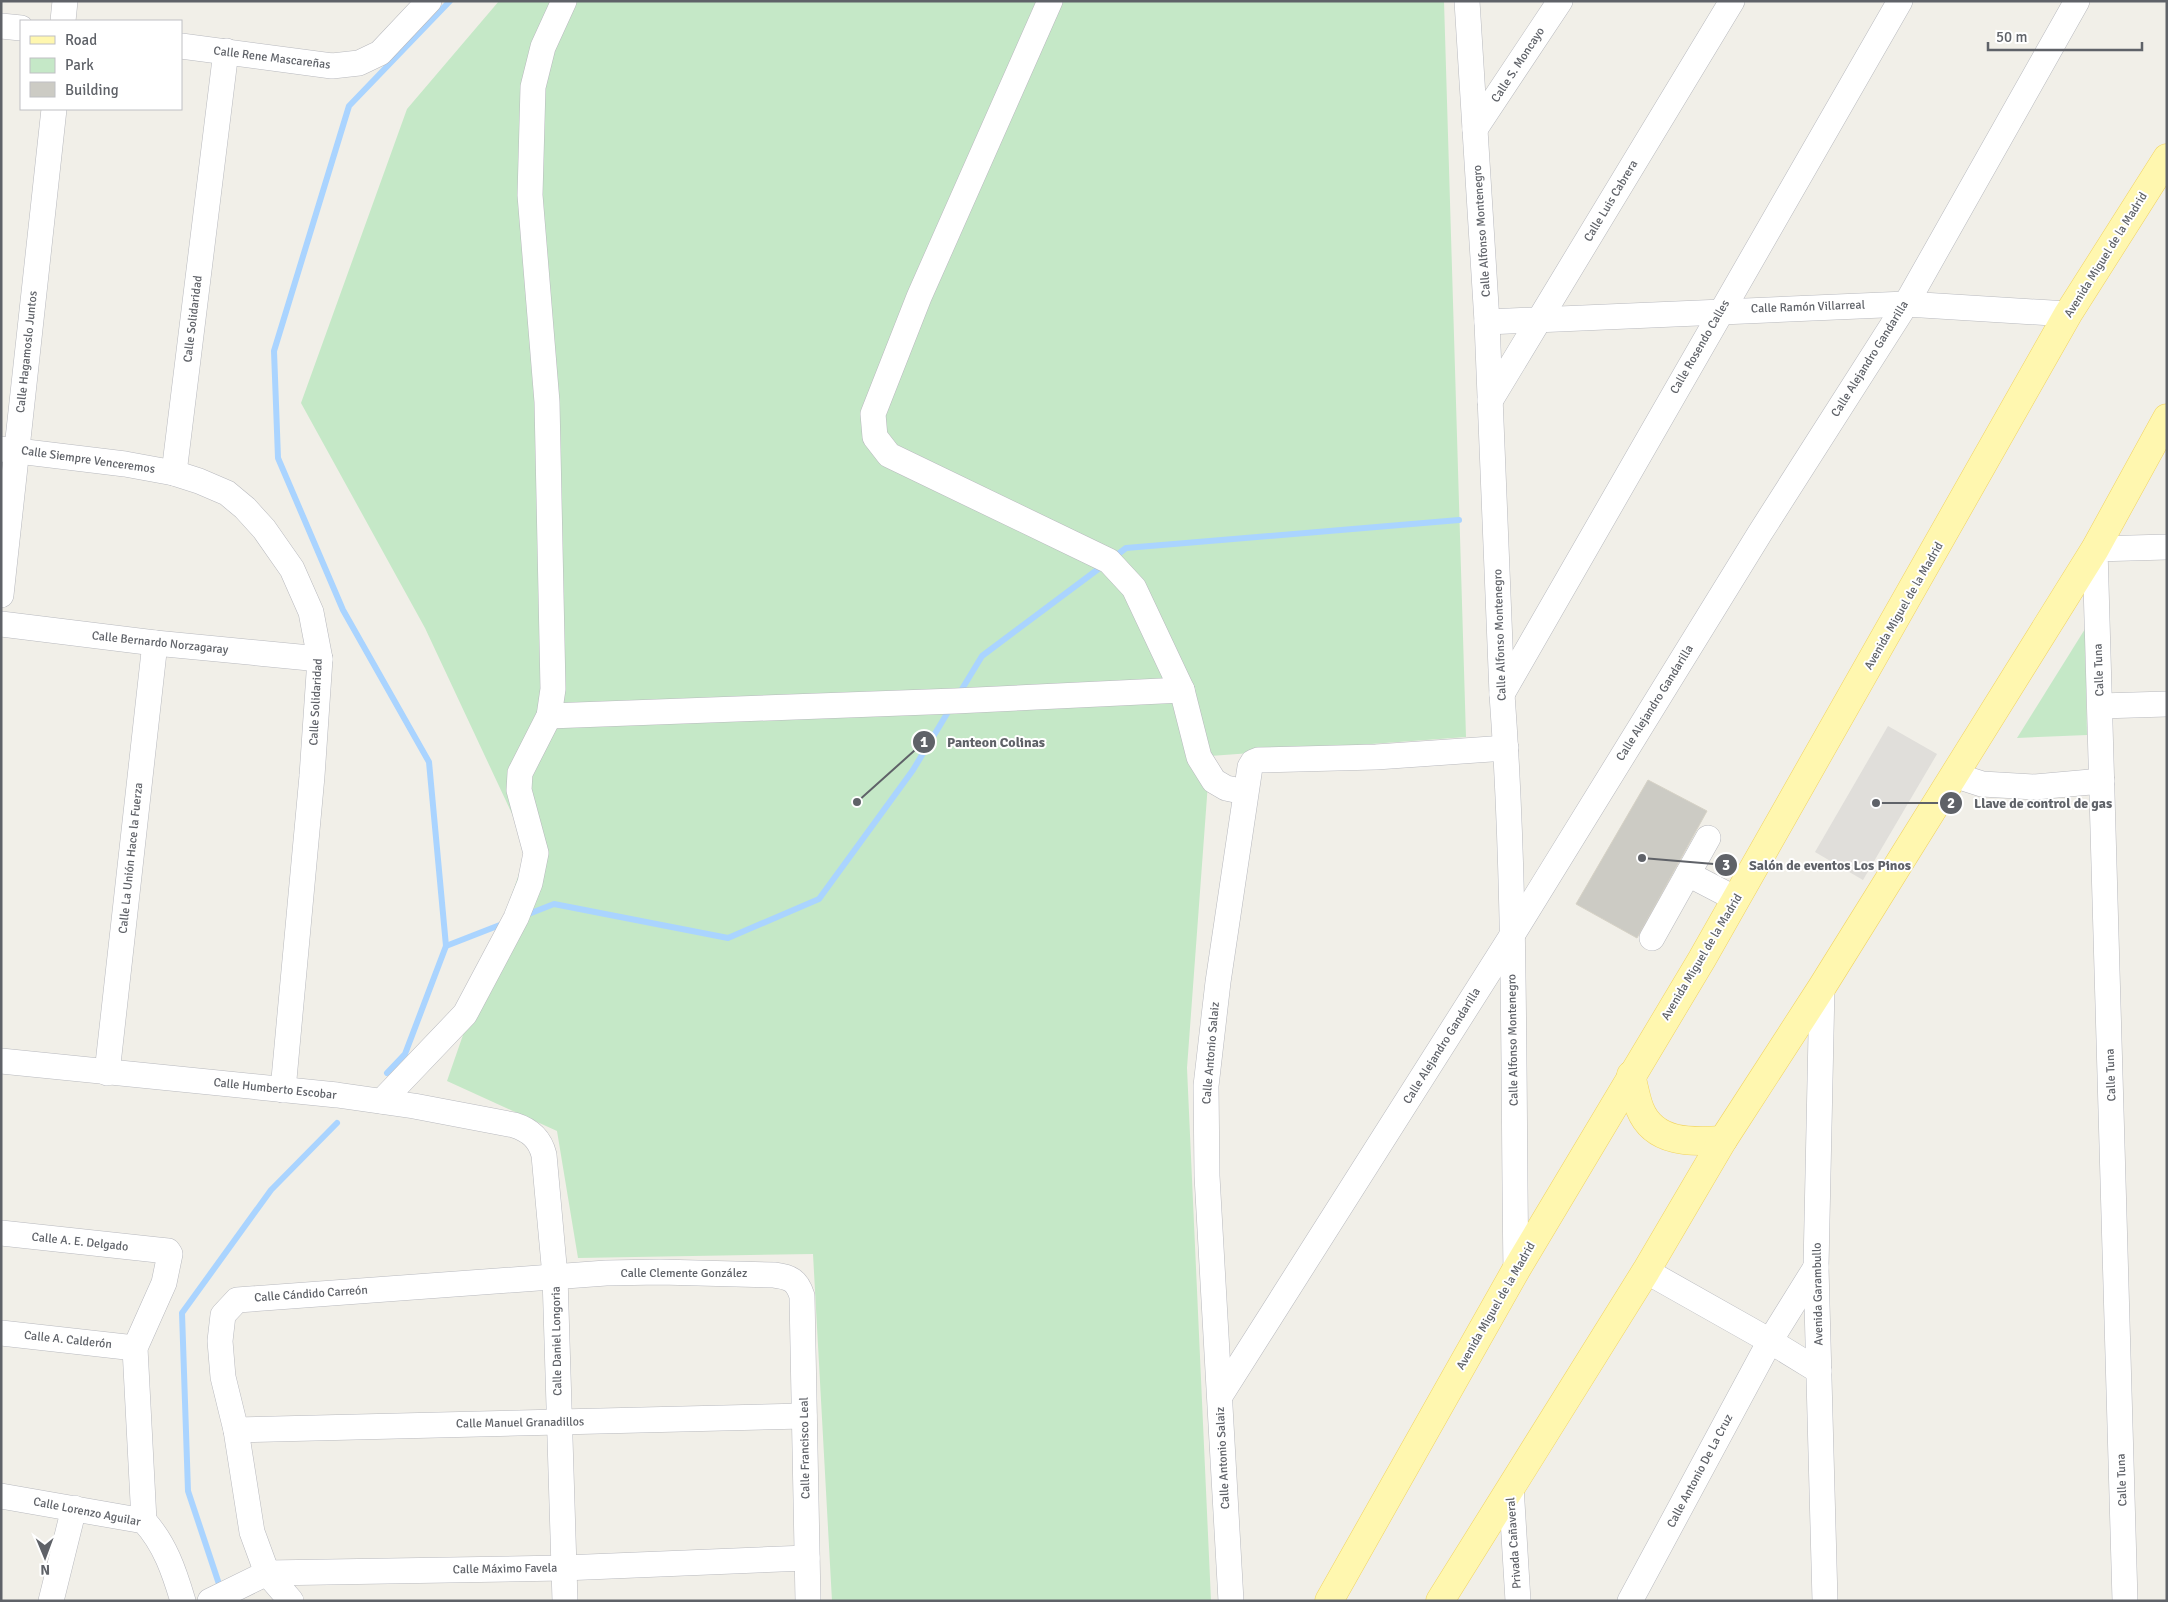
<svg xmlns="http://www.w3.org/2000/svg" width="2168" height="1602" viewBox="0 0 2168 1602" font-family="Signika,sans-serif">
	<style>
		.industrial { fill: #e0deda }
		.green { fill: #c5e8c7 }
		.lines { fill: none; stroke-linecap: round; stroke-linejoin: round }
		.stream { stroke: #aad4ff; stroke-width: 6 }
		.building { fill: #cccbc4; stroke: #d6d2c6 }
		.minor-casing { stroke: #b8b9be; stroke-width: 26 }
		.major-casing { stroke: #f1d360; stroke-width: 29 }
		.minor { stroke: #fff; stroke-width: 25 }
		.major { stroke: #fff7af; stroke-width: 28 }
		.labels { text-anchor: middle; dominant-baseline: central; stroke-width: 4; stroke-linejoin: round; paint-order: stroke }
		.street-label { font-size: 12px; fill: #5f6268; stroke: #fff }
		.leader { fill: none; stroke: #5f6268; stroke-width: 2 }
		.callout-dot { fill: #5f6268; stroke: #fff; stroke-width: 2 }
		.mark-label { font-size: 15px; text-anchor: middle; font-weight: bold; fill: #fff }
		.callout-label { font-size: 14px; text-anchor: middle; font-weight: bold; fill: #5f6268; stroke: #fff; stroke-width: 4; stroke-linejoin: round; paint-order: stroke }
	</style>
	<rect width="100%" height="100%" fill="#f1efe8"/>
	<polygon class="industrial" points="1888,726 1937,754 1863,880 1815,852"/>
	<g class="green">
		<polygon points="499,1 1444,1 1466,737 1210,756 1187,1068 1211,1601 832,1601 813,1254 578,1258 557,1131 447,1081 528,848 425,628 301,403 407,109"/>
		<polygon points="2085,629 2087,735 2017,738"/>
	</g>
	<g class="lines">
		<g class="stream">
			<polyline points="1113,558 1126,548 1459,520"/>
			<polyline points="959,694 982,656 1105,564"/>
			<polyline points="526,915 554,904 728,938 819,899 913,770 951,707"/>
			<polyline points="446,946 505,923"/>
			<polyline points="387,1073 405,1054 446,946 429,762 343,610 278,458 274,351 349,106 450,1"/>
			<polyline points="221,1590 188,1491 182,1313 271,1190 337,1123"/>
		</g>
	</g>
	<polygon class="building" points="1648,780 1707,811 1637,938 1576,904"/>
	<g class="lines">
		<defs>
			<g id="minor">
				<polyline points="1050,1 919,297 873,414 875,437 889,455 1109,561 1134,588 1182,690 1199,757 1214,781 1226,788 1245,792"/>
				<path d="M 1467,1 L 1487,322 L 1502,694 C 1516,885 1513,1078 1516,1270"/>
				<polyline points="63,21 65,1"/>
				<polyline points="1,26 21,28"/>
				<polyline points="181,46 332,66 359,63 380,53 429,1"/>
				<polyline points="1475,129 1560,1"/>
				<polyline points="1487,322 1906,304 2068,314"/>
				<polyline points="1490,401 1732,1"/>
				<polyline points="1,449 125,464 174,473 199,481 227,493 245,508 264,529 292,569 311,612 320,659 312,776 283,1090"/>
				<polyline points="174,473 226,51"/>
				<polyline points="1,595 54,109"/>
				<polyline points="1,624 155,643 320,659"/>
				<polyline points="1502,694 1900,1"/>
				<polyline points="2100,706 2167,704"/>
				<polyline points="549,716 955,701 1182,690"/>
				<polyline points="1954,775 1982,784 2035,787 2102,781"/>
				<polyline points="1688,874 1736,899"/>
				<polyline points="1652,938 1708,838"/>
				<polyline points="1822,987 1816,1267 1825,1601"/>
				<path d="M 1,1061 L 337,1095 L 414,1106 L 514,1125 C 530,1130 540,1139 544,1155 L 555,1276 L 565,1601"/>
				<polyline points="107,1073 155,643"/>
				<polyline points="382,1101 465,1014 516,918 530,883 536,853 519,790 520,773 549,716 553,689 547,402 530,195 533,87 543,47 564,1"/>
				<polyline points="1,1233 158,1250 168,1251 170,1254 164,1283 135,1348 144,1521"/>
				<polyline points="1646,1271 1770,1341 1819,1371"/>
				<polyline points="1,1333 135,1348"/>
				<polyline points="1220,1396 1511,937 1760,533 1906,304 2077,1"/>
				<polyline points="236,1430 804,1416"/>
				<polyline points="1511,1486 1518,1601"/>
				<path d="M 1,1496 L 144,1521 C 165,1544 174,1571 183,1601"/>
				<polyline points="51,1601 74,1508"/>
				<polyline points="210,1601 267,1573 563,1568 807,1558"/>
				<path d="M 291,1601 L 267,1573 L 252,1532 L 236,1430 L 223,1377 L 220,1341 L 223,1315 L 237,1300 L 606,1273 L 660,1272 L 774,1275 C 790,1277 797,1280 802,1296 L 808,1601"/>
				<polyline points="1231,1601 1207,1176 1206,1086 1218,982 1250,767 1253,762 1258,760 1376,757 1506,748"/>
				<polyline points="1630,1601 1770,1341 1816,1267"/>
				<polyline points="2125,1601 2095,549 2167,547"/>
			</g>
			<g id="major">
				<path d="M 1631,1075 C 1634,1086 1636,1099 1640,1109 C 1654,1144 1692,1142 1723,1140"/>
				<polyline points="1329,1601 1516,1270 1702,959 2068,314 2167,158"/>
				<polyline points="1440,1601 1646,1271 1723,1140 1822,987 2095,549 2167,418"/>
			</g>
		</defs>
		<use href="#minor" class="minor-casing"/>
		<use href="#major" class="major-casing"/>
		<use href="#minor" class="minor"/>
		<use href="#major" class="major"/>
	</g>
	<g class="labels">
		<g class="street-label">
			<text transform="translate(272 58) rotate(7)">Calle Rene Mascareñas</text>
			<text transform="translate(1518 65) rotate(-57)">Calle S. Moncayo</text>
			<text transform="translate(1611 201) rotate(-59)">Calle Luis Cabrera</text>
			<text transform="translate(1482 231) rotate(-94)">Calle Alfonso Montenegro</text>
			<text transform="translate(2106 255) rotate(-58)">Avenida Miguel de la Madrid</text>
			<text transform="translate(1808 307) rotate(-2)">Calle Ramón Villarreal</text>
			<text transform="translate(193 319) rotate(-83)">Calle Solidaridad</text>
			<text transform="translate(1700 347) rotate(-60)">Calle Rosendo Calles</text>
			<text transform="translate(27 352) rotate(-84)">Calle Hagamoslo Juntos</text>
			<text transform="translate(1870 359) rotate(-58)">Calle Alejandro Gandarilla</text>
			<text transform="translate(88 460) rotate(8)">Calle Siempre Venceremos</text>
			<text transform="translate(1904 606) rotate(-60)">Avenida Miguel de la Madrid</text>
			<text transform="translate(1500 635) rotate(-92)">Calle Alfonso Montenegro</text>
			<text transform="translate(160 643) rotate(6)">Calle Bernardo Norzagaray</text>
			<text transform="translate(2099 670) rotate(-92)">Calle Tuna</text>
			<text transform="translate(316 702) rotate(-87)">Calle Solidaridad</text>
			<text transform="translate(1655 703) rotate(-58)">Calle Alejandro Gandarilla</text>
			<text transform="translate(131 858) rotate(-84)">Calle La Unión Hace la Fuerza</text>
			<text transform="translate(1702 957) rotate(-59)">Avenida Miguel de la Madrid</text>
			<text transform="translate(1513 1040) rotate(-91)">Calle Alfonso Montenegro</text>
			<text transform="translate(1442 1046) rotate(-58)">Calle Alejandro Gandarilla</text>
			<text transform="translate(1211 1053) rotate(-85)">Calle Antonio Salaiz</text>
			<text transform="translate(2111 1075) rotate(-92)">Calle Tuna</text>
			<text transform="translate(275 1089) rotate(6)">Calle Humberto Escobar</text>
			<text transform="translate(80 1242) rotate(6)">Calle A. E. Delgado</text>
			<text x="684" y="1273">Calle Clemente González</text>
			<text transform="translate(311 1294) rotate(-4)">Calle Cándido Carreón</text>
			<text transform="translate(1818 1294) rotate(-91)">Avenida Garambullo</text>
			<text transform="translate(1496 1306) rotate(-60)">Avenida Miguel de la Madrid</text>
			<text transform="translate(68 1340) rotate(6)">Calle A. Calderón</text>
			<text transform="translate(557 1341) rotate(-91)">Calle Daniel Longoria</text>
			<text transform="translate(520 1423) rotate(-1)">Calle Manuel Granadillos</text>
			<text transform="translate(805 1448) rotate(-91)">Calle Francisco Leal</text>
			<text transform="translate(1223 1458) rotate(-93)">Calle Antonio Salaiz</text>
			<text transform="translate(1700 1471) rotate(-62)">Calle Antonio De La Cruz</text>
			<text transform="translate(2122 1480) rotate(-92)">Calle Tuna</text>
			<text transform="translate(87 1512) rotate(11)">Calle Lorenzo Aguilar</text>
			<text transform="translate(1514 1543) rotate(-94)">Privada Cañaveral</text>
			<text transform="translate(505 1569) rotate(-1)">Calle Máximo Favela</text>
		</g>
	</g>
	<path class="leader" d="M857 802L924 742M1876 803L1951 803M1642 858L1726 865"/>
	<g class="callout-dot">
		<circle cx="857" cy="802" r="5"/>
		<circle cx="1876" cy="803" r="5"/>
		<circle cx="1642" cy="858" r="5"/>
		<circle cx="924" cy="742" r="12"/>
		<circle cx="1951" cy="803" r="12"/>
		<circle cx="1726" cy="865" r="12"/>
	</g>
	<g class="mark-label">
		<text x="924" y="747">1</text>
		<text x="1951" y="808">2</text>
		<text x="1726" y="870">3</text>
	</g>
	<g class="callout-label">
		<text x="996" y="747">Panteon Colinas</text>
		<text x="2043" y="808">Llave de control de gas</text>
		<text x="1830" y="870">Salón de eventos Los Pinos</text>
	</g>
	<rect width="2168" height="1602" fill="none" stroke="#5f6268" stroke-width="5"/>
	<rect x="20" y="20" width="162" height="90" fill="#ffffff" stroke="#bfc0c3"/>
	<rect x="30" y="36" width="25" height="8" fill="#fff7af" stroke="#bfc0c3"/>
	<text x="65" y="45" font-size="15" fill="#5f6268">Road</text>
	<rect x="30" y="58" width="25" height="15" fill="#c5e8c7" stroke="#bfc0c3"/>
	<text x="65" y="70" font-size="15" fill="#5f6268">Park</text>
	<rect x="30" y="82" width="25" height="15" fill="#cccbc4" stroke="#bfc0c3"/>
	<text x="65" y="95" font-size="15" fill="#5f6268">Building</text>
	<g transform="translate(45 1557) rotate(179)" stroke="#ffffff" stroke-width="4" paint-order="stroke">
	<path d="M0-4L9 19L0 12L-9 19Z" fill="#5f6268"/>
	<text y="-8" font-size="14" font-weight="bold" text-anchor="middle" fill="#5f6268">N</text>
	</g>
	<path d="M1988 42v8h154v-8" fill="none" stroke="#5f6268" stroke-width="2.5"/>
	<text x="1996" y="42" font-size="15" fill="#5f6268" stroke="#ffffff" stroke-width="4" paint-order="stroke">50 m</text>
</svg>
